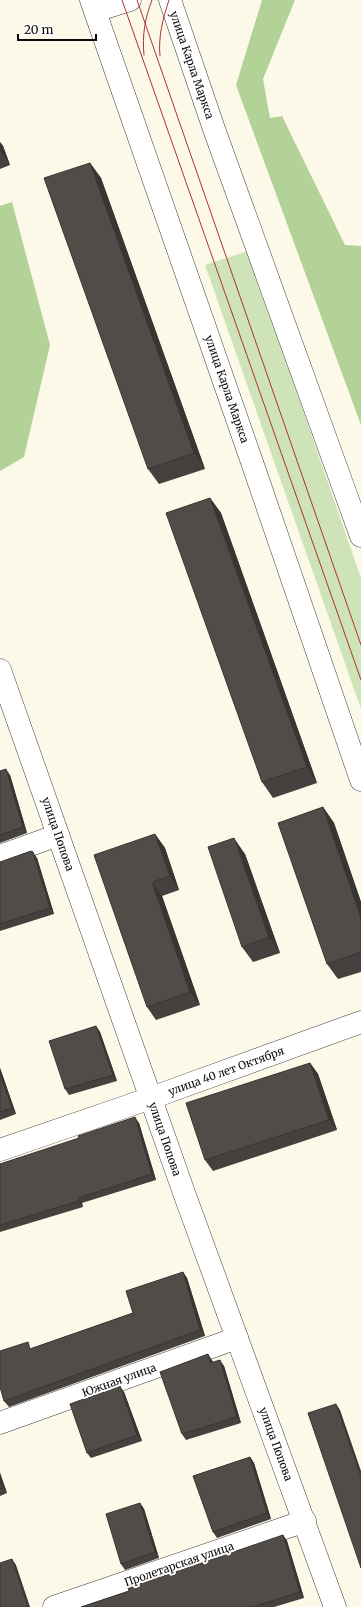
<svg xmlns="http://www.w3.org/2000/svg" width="361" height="1607" viewBox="0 0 361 1607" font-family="Merriweather,serif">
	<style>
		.green { fill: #cee3b7 }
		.forest { fill: #b2d298 }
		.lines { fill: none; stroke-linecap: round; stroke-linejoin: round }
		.minor-casing { stroke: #3d3d3d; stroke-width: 23 }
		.tertiary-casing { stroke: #3d3d3d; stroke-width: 23 }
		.minor { stroke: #fff; stroke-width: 22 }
		.tertiary { stroke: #fff; stroke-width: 22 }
		.tram { stroke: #ab3237; stroke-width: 1 }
		.wall { fill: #46413e }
		.shaded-wall { fill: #393532 }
		.building { fill: #514c48; stroke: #393532 }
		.labels { text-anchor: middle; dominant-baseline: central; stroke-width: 4; stroke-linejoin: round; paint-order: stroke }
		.street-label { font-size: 11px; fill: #0a0a0a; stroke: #fff }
	</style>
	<rect width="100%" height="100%" fill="#fdf9e9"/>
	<polygon class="green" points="248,251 361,578 361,709 205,265"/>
	<g class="forest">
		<polygon points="262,0 295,0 263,79 270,118 282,116 345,245 361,246 361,425 236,85"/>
		<polygon points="12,202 50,345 24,457 0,471 0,206"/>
	</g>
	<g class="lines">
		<defs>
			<g id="minor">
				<polyline points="0,670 183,1190 335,1607"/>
				<polyline points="0,856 58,835"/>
				<polyline points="0,1150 151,1098 361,1022"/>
				<polyline points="0,1423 237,1338"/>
				<polyline points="54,1607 305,1521"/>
			</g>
			<g id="tertiary">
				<polyline points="91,0 253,465 361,780"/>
				<polyline points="170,0 214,129 361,536"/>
				<polyline points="95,11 130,0"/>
			</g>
		</defs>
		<use href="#minor" class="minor-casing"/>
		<use href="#tertiary" class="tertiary-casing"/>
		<use href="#minor" class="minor"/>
		<use href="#tertiary" class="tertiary"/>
		<g class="tram">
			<polyline points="122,0 361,680"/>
			<polyline points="137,0 361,645"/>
			<path d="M 144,55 C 142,35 145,18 152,0"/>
			<path d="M 160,56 C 158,37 163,18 169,0"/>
		</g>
	</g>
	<g class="wall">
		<polygon points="0,142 3,146 10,165 0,169"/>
		<polygon points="90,163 101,178 205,469 159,484 148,469"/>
		<polygon points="210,498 221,513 317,783 273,798 262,782"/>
		<polygon points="0,771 10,775 27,833 0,843"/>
		<polygon points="323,807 334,823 361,902 361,972 338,979 327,964"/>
		<polygon points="155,834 165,848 179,890 162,896 200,1005 156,1020 147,1007"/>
		<polygon points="245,854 280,953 253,962 242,947"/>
		<polygon points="37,858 54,914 0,931 0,862"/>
		<polygon points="96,1026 100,1032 117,1081 69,1095 65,1089"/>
		<polygon points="310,1063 318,1074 337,1130 213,1171 205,1160"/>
		<polygon points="0,1068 16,1114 0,1120"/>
		<polygon points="139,1123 156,1180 82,1203 83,1207 0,1232 0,1164"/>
		<polygon points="183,1272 187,1278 205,1336 9,1407 4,1401 32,1348 133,1313"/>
		<polygon points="212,1360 213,1363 224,1366 241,1423 186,1440 182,1434"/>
		<polygon points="124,1392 142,1441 91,1458 87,1453"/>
		<polygon points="250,1457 254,1463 271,1519 217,1538 213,1532"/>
		<polygon points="0,1473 7,1493 0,1496"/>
		<polygon points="140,1503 144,1509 159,1558 125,1570 121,1564"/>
		<polygon points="283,1535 287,1541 304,1598 274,1607 81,1607 129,1591"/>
	</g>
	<g class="shaded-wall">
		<polygon points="0,142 3,146 10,165 0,150"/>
		<polygon points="90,163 101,178 205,469 194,453"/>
		<polygon points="210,498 221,513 317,783 307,767"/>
		<polygon points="6,769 10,775 27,833 23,827"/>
		<polygon points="323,807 334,823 361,902 361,918"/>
		<polygon points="155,834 165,848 179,890 170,876"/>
		<polygon points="234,838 245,854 280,953 269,937"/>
		<polygon points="33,852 37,858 54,914 50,908"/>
		<polygon points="152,882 162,896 200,1005 190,992"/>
		<polygon points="96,1026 100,1032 117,1081 113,1075"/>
		<polygon points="310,1063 318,1074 337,1130 329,1120"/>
		<polygon points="0,1068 16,1114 12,1108 0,1074"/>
		<polygon points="135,1117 139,1123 156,1180 152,1174"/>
		<polygon points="78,1198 82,1203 83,1207 79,1201"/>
		<polygon points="183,1272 187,1278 205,1336 200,1330"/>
		<polygon points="208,1354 212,1360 215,1369 210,1363"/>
		<polygon points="220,1360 224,1366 241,1423 237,1417"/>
		<polygon points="120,1386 124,1392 142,1441 137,1435"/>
		<polygon points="336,1404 340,1410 361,1471 361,1477"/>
		<polygon points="250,1457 254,1463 271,1519 267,1513"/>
		<polygon points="0,1473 7,1493 3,1488 0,1479"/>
		<polygon points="140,1503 144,1509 159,1558 155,1552"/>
		<polygon points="283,1535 287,1541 304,1598 300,1592"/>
		<polygon points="12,1559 16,1565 30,1607 28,1607"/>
	</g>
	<g class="building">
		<polygon points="90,163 194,453 148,469 44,178"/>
		<polygon points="210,498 307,767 262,782 166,513"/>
		<polygon points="6,769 23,827 0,835 0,771"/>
		<polygon points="323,807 361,918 361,952 327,964 278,823"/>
		<polygon points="155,834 170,876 152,882 190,992 147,1007 94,855"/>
		<polygon points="234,838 269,937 242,947 208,847"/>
		<polygon points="31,851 33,852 50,908 0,924 0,862"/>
		<polygon points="96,1026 113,1075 65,1089 49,1041"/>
		<polygon points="310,1063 329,1120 205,1160 186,1103"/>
		<polygon points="0,1074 12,1108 0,1112"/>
		<polygon points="135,1117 152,1174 78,1198 79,1201 0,1225 0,1164 79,1138 78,1136"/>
		<polygon points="183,1272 200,1330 4,1401 0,1387 0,1351 28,1342 30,1349 133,1313 126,1291"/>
		<polygon points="208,1354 210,1363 220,1360 237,1417 182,1434 160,1372"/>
		<polygon points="120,1386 137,1435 87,1453 70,1404"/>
		<polygon points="336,1404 361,1477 361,1568 308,1413"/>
		<polygon points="250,1457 267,1513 213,1532 193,1476"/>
		<polygon points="0,1479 3,1488 0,1489"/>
		<polygon points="140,1503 155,1552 121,1564 106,1514"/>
		<polygon points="283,1535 300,1592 252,1607 81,1607 129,1591 128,1588"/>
		<polygon points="12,1559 28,1607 0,1607 0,1563"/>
	</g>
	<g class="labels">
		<g class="street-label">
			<text transform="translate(192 65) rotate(71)">улица Карла Маркса</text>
			<text transform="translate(227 389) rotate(71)">улица Карла Маркса</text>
			<text transform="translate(58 834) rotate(71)">улица Попова</text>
			<text transform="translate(226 1071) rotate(-20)">улица 40 лет Октября</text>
			<text transform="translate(165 1139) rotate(71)">улица Попова</text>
			<text transform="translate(119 1380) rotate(-20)">Южная улица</text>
			<text transform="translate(276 1444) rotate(70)">улица Попова</text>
			<text transform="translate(179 1564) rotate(-19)">Пролетарская улица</text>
		</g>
	</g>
	<path d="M18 34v6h78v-6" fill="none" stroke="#0a0a0a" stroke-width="2"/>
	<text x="24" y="34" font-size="12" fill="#0a0a0a" stroke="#ffffff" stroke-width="3" paint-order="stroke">20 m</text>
</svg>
